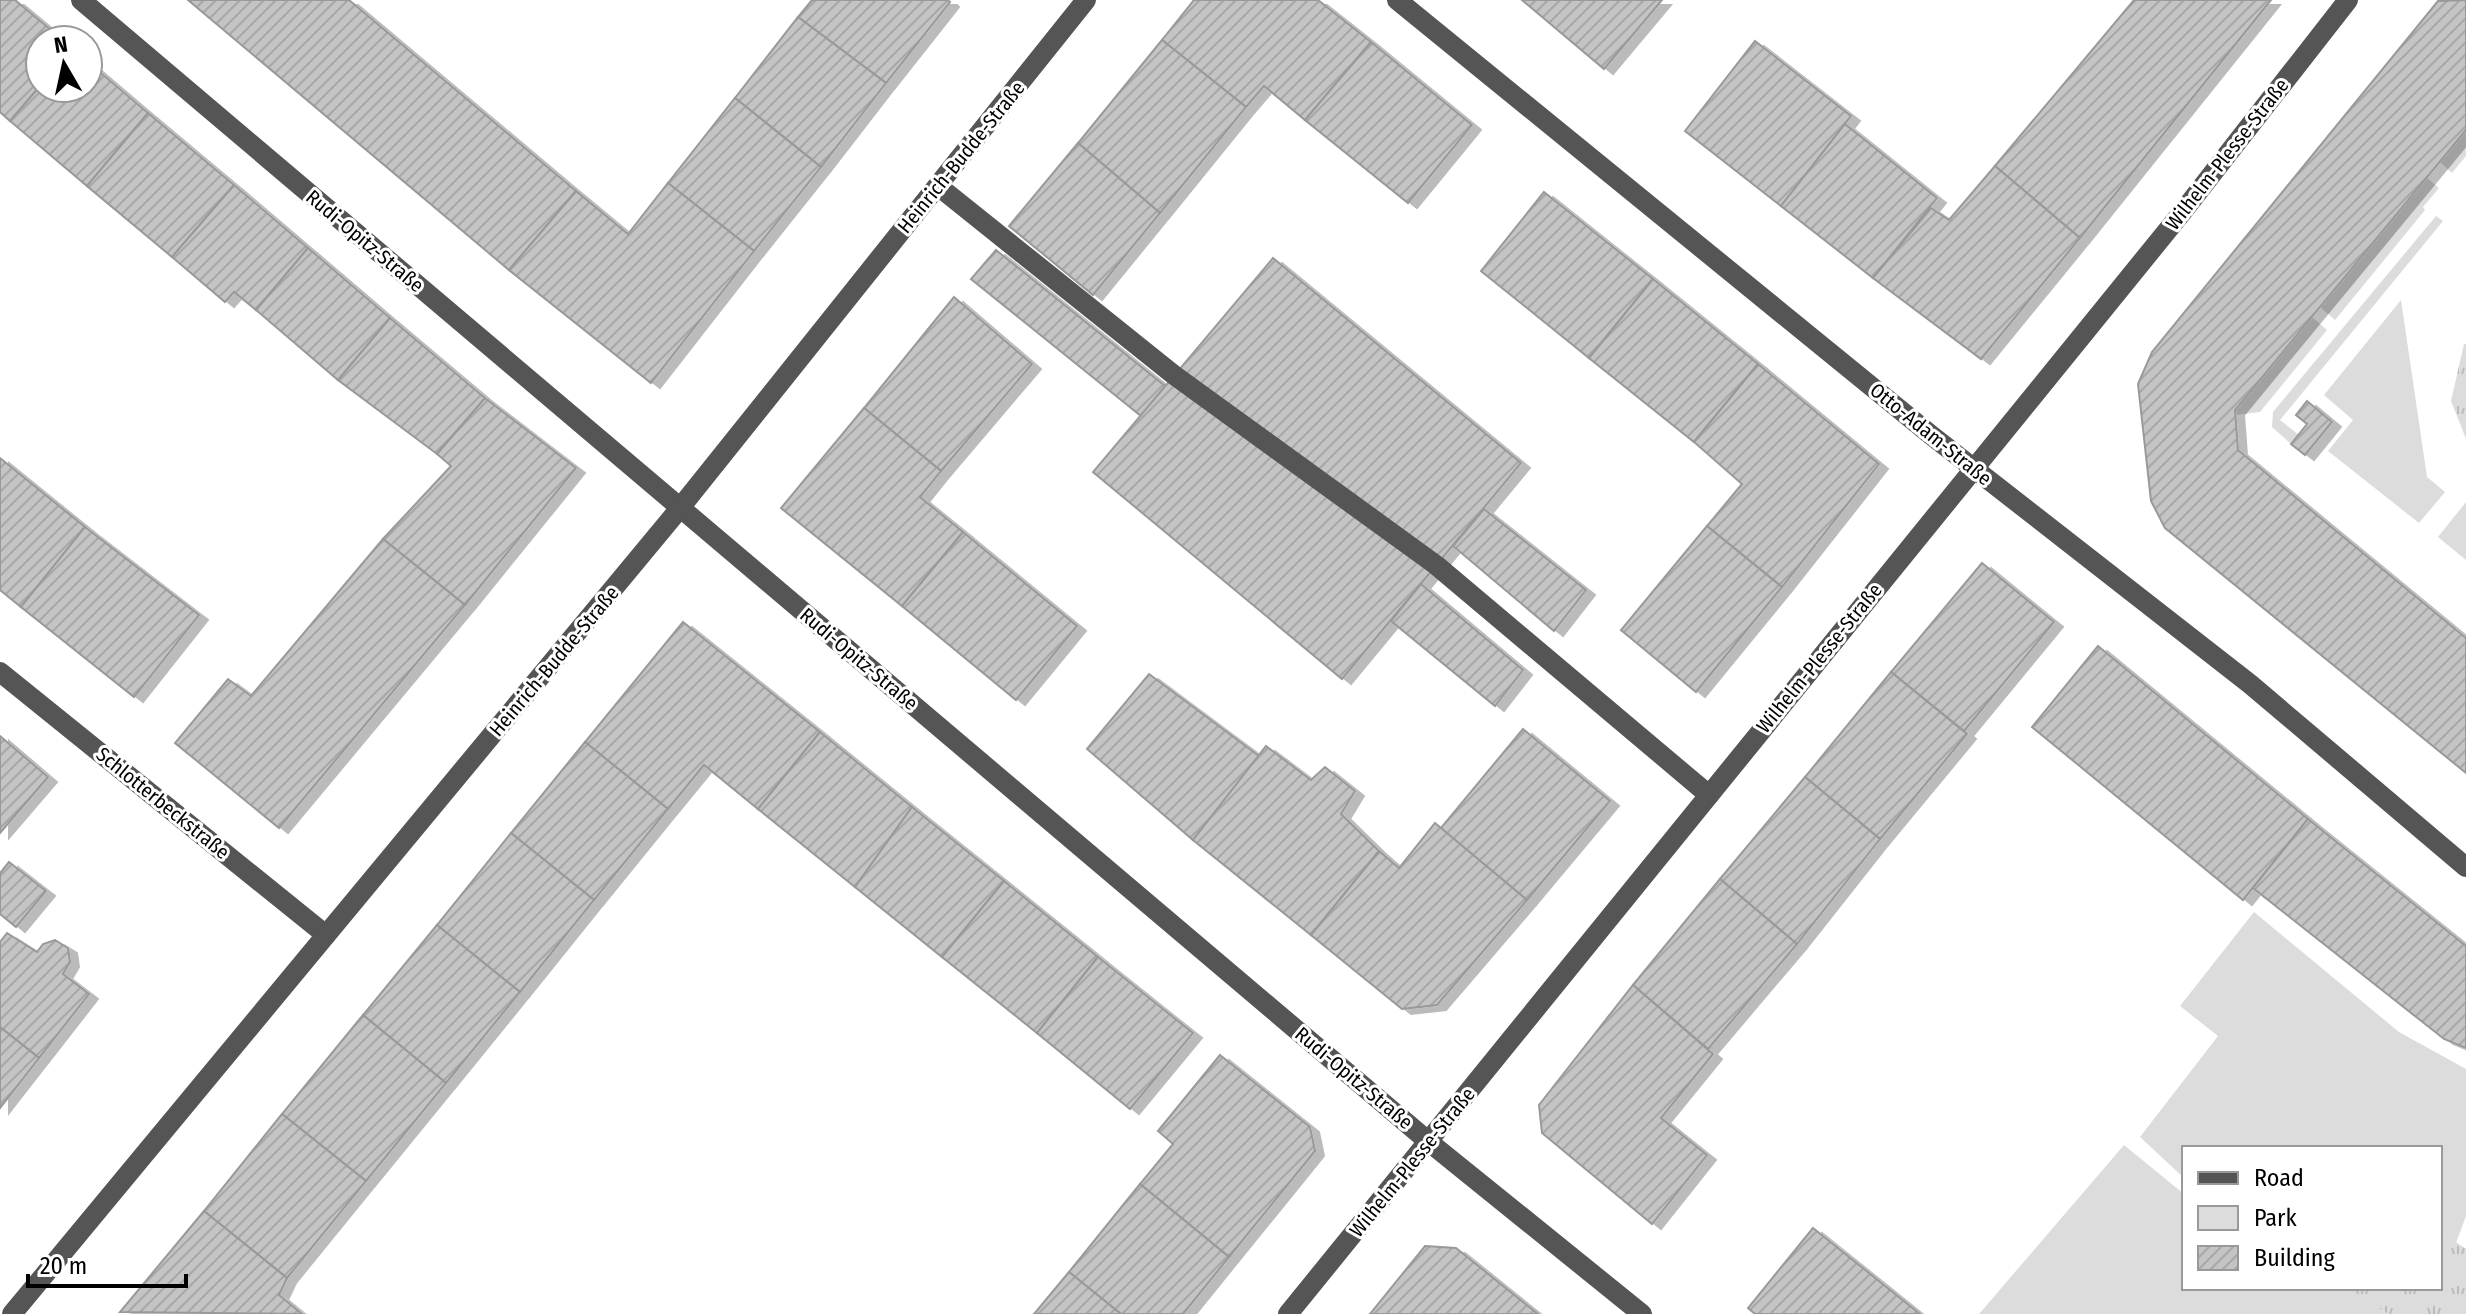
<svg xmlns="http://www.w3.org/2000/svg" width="2466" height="1314" viewBox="0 0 2466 1314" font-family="'Fira Sans Condensed',sans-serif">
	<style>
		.green { fill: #dcdcdc }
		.park { fill: url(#park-tufts) }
		.building { fill: url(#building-hatch); stroke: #999; stroke-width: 2; filter: url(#shadow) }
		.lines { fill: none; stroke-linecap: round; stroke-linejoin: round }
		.minor { stroke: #555; stroke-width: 20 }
		.labels { text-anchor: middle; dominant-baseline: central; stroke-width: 6; stroke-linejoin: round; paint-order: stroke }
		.street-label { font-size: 20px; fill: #000; stroke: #fff }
	</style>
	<defs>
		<pattern id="park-tufts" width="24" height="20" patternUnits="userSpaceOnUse" patternTransform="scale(2)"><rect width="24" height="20" fill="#dcdcdc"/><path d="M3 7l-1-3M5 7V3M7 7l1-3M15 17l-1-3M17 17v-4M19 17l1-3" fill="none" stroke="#bbb"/></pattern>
		<pattern id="building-hatch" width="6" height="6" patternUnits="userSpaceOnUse" patternTransform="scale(2)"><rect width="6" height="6" fill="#c4c4c4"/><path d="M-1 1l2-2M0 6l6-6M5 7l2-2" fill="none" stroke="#a7a7a7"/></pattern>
		<filter id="shadow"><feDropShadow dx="9" dy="5" stdDeviation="0" flood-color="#0004"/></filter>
	</defs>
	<rect width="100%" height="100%" fill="#fff"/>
	<g class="green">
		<polygon points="2466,130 2466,156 2452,173 2440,162"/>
		<polygon points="2427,178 2439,188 2423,207 2425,210 2335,320 2320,307"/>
		<polygon points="2436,216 2443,221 2280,420 2299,435 2291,444 2272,427 2273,412"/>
		<polygon points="2401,300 2427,477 2445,492 2419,523 2328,451 2353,420 2324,395"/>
		<polygon points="2312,317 2327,330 2260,412 2235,415 2235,410"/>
		<polygon points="2466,502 2466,560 2438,537"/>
		<polygon points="2254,912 2399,1032 2466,1069 2466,1216 2456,1243 2440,1231 2440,1148 2184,1148 2184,1178 2140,1137 2218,1036 2180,1006"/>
		<polygon points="2124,1145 2184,1194 2184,1288 2350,1288 2388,1314 1979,1314"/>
	</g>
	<g class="park">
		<polygon points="2464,344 2466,344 2466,439 2451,401"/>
		<polygon points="2440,1231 2466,1249 2466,1314 2388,1314 2350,1289 2440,1288"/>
	</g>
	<g class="building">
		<polygon points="0,0 15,0 63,40 40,40 40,86 10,121 0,112"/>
		<polygon points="188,0 349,0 576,191 509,270"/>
		<polygon points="812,0 948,0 950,2 886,83 798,17"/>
		<polygon points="1194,0 1318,0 1371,42 1305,120 1264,86 1246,107 1162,40"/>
		<polygon points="1522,0 1662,0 1604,69"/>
		<polygon points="2134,0 2271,0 2080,238 1995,166"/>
		<polygon points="2466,0 2466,130 2235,410 2238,450 2466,638 2466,773 2165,528 2151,501 2138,384 2152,352 2438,1"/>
		<polygon points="798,17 886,83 821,167 735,98"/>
		<polygon points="1162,40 1246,107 1160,213 1078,143"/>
		<polygon points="1755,41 1851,116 1781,206 1685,131"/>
		<polygon points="1371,42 1472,125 1408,203 1305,120"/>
		<polygon points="88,62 148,113 87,186 10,121 40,86 88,88"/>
		<polygon points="735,98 821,167 754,251 668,183"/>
		<polygon points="148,113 234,185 172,257 87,186"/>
		<polygon points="1845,124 1937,198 1873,278 1781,206"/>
		<polygon points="1078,143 1160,213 1093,295 1009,226"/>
		<polygon points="1995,166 2080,238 1981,359 1873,278 1931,208 1949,220"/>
		<polygon points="668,183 754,251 651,383 509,270 576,191 628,234"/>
		<polygon points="234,185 308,248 256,310 234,292 225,302 172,257"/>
		<polygon points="1544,192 1653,279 1589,358 1481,271"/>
		<polygon points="308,248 390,318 338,380 256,310"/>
		<polygon points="996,250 1165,386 1141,416 971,279"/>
		<polygon points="1273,258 1521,463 1342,679 1093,472"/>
		<polygon points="1653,279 1758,364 1694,442 1589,358"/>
		<polygon points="954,297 1032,364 941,471 864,408"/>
		<polygon points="390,318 485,398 437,454 338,380"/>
		<polygon points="1758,364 1879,464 1782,587 1707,526 1742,484 1694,442"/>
		<polygon points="485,398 576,468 465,605 383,539 451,466 437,454"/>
		<polygon points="2307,401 2332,422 2305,455 2291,444 2307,424 2296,415"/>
		<polygon points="864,408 941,471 920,497 963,532 902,606 781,508"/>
		<polygon points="0,458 85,527 21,607 0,590"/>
		<polygon points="1484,509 1586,590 1554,631 1453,546"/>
		<polygon points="1707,526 1782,587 1696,692 1621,630"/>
		<polygon points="85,527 199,615 134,697 21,607"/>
		<polygon points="963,532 1077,626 1016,700 902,606"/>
		<polygon points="383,539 465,605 279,828 175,743 228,679 251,696"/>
		<polygon points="1982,563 2054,622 1964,731 1891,672"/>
		<polygon points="1421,584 1523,670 1495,706 1391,621"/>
		<polygon points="683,622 820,732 758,809 704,765 668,809 585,742"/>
		<polygon points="2098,646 2308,819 2243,900 2032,727"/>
		<polygon points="1891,672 1967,734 1880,839 1805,777"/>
		<polygon points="1149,674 1259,756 1193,840 1087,749"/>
		<polygon points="1523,729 1610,801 1527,900 1440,829"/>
		<polygon points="820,732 912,807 855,887 758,809"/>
		<polygon points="0,736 48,777 0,833"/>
		<polygon points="585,742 668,809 594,900 511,833"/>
		<polygon points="1266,746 1311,780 1325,767 1355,791 1341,814 1379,851 1311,935 1193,840"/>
		<polygon points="1805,777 1880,839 1797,944 1720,879"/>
		<polygon points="912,807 1004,881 942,957 855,887"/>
		<polygon points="2308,819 2466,946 2466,1048 2444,1039 2253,888"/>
		<polygon points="1435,823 1527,900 1437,1005 1402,1009 1311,935 1379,851 1399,868"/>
		<polygon points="511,833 594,900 520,992 437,925"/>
		<polygon points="9,862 46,891 16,927 0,914 0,873"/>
		<polygon points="1720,879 1797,944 1708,1049 1633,985"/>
		<polygon points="1004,881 1098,957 1037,1033 942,957"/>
		<polygon points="437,925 520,992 446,1083 363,1015"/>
		<polygon points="7,933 37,952 43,944 55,940 68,948 70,962 63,974 89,994 39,1058 0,1027 0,942"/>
		<polygon points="1098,957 1193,1033 1130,1109 1037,1033"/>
		<polygon points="1633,985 1713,1054 1661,1118 1707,1155 1652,1224 1542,1133 1539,1105"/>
		<polygon points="363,1015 446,1083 366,1181 282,1114"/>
		<polygon points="0,1027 39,1058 0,1108"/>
		<polygon points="1220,1055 1310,1127 1315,1151 1229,1257 1140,1184 1173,1144 1158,1131"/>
		<polygon points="282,1114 366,1181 287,1278 204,1211"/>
		<polygon points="1140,1184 1229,1257 1183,1314 1121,1314 1069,1272"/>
		<polygon points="204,1211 287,1278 279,1295 302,1314 120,1312"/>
		<polygon points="1813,1228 1920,1314 1755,1314 1748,1308"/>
		<polygon points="1425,1246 1456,1248 1538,1314 1370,1314"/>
		<polygon points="1069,1272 1121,1314 1034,1314"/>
	</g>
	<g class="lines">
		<g class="minor">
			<polyline points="81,0 1429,1142 1642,1314"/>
			<polyline points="1397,0 1931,435 2250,684 2466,867"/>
			<polyline points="938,186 1174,375 1436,565 1709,795"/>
			<polyline points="0,672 326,935"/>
			<polyline points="12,1314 680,508 1086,0"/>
			<polyline points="1288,1314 2184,210 2348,0"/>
		</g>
	</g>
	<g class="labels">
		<g class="street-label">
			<text transform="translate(2227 154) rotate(-52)">Wilhelm-Plesse-Straße</text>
			<text transform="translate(961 157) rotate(-51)">Heinrich-Budde-Straße</text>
			<text transform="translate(365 241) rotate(40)">Rudi-Opitz-Straße</text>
			<text transform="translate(1931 434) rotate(39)">Otto-Adam-Straße</text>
			<text transform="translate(1819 658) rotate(-51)">Wilhelm-Plesse-Straße</text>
			<text transform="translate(859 659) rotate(40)">Rudi-Opitz-Straße</text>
			<text transform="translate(554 661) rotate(-50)">Heinrich-Budde-Straße</text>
			<text transform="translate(163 803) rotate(39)">Schlotterbeckstraße</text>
			<text transform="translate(1354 1078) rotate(40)">Rudi-Opitz-Straße</text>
			<text transform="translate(1412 1162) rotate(-51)">Wilhelm-Plesse-Straße</text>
		</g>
	</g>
	<rect x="2182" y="1146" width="260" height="144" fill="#ffffff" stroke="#999999" stroke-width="2"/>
	<rect x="2198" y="1172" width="40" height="12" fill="#555555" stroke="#999999" stroke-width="2"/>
	<text x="2254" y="1186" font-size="24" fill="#000000">Road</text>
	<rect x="2198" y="1206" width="40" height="24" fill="#dcdcdc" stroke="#999999" stroke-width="2"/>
	<text x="2254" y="1226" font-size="24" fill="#000000">Park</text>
	<rect x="2198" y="1246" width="40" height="24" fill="url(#building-hatch)" stroke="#999999" stroke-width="2"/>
	<text x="2254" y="1266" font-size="24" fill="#000000">Building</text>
	<g transform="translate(64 64) rotate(351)"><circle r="38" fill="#ffffff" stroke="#999999" stroke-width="2"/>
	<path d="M0-6L14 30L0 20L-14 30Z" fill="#000000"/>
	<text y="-12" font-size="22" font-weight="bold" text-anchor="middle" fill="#000000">N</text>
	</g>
	<path d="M28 1274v12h158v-12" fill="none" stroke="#000000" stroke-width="4"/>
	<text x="40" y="1274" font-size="24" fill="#000000" stroke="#ffffff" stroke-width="6" paint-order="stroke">20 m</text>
</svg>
